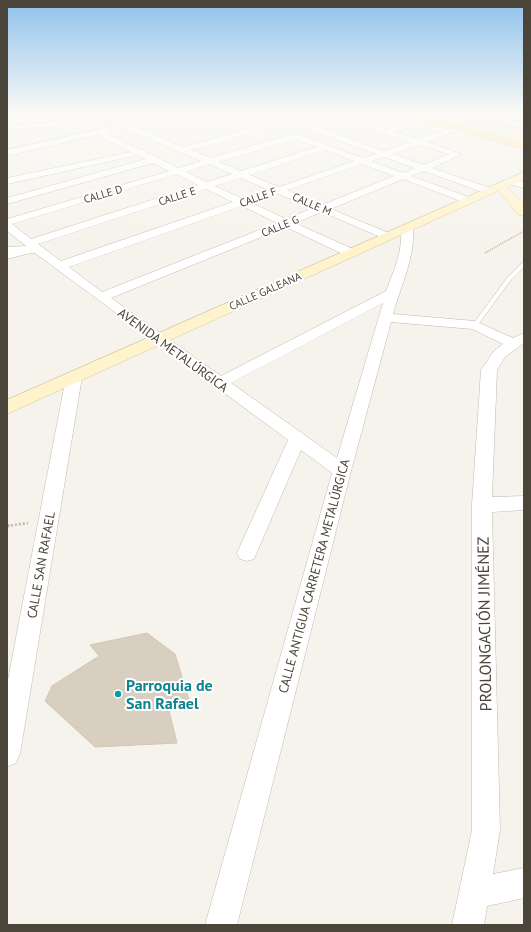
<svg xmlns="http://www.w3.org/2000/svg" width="531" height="932" viewBox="0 0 531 932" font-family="'PT Sans',sans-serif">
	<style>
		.commercial { fill: #f7ead8 }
		.building { fill: #d8cfc1; stroke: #d3c7b4 }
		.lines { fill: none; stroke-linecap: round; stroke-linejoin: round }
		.lane-casing { stroke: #c2bbae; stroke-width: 1 }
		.street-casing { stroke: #c2bbae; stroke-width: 1 }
		.secondary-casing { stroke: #d6c79b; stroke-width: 1 }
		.primary-casing { stroke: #e6c16a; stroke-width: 1 }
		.path-far2 { stroke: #c4b79f; stroke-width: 1.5; stroke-dasharray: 1 1; stroke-linecap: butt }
		.path-far1 { stroke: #c4b79f; stroke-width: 2.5; stroke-dasharray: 2 2; stroke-linecap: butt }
		.path { stroke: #c4b79f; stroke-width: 3; stroke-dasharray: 2.5 2.5; stroke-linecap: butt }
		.lane { fill: #fff; fill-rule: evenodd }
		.street { fill: #fff; fill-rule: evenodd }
		.secondary { fill: #fff3cd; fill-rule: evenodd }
		.primary { fill: #ffe39c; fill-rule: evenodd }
		.culture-dot { fill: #0f9aa8; stroke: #fff; stroke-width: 1.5 }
		.labels { text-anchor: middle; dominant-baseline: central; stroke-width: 4; stroke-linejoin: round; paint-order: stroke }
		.far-street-label { font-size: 11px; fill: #4b4439; stroke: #fff }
		.street-label { font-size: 13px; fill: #4b4439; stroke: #fff }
		.near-street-label { font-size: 16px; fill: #4b4439; stroke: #fff }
		.near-culture-label { font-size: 16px; font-weight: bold; fill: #0d838f; stroke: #fff; text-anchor: start }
	</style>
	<rect width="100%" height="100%" fill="#f6f3ec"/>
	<polygon class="commercial" points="422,113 524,113 524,141"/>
	<polygon class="building" points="147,633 175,654 190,703 167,703 177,743 95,747 45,701 52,686 99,656 90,645"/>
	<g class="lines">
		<defs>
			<g id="lane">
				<polygon points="28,250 30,251 30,253 7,259 7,255"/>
				<polygon points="524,261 524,267 511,280 477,326 473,326 473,324 507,278"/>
			</g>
			<g id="street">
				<path d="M 171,113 L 184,113 L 133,126 L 183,147 L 307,113 L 319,113 L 318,115 L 298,120 L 384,151 L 410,142 L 320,113 L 331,113 L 386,129 L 425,117 L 428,117 L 428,121 L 395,132 L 418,139 L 455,126 L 461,126 L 461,130 L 427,142 L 462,154 L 432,168 L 493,189 L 494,191 L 489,194 L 485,193 L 424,171 L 411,176 L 471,198 L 472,200 L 467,203 L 463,202 L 403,179 L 331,209 L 391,234 L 393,236 L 391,238 L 383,238 L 322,212 L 295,223 L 355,250 L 357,253 L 355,256 L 347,256 L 286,227 L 111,298 L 221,376 L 386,291 C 394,270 403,251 401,228 L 407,225 L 413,228 C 415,258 401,285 393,314 L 475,321 L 513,338 L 524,333 L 524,343 L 505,357 L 497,370 L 492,497 L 524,496 L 524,510 L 492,512 L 500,830 L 493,874 L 524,868 L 524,898 L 487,906 L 484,925 L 452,925 L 472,830 L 472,505 L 481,370 L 494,351 L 503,344 L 472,329 L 391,322 L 351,471 L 237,925 L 205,925 L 332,473 L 301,450 L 254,559 L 247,561 L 240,559 L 237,553 L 288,440 L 35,253 L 7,255 L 7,247 L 26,246 L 7,231 L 7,219 L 169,171 L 153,163 L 7,204 L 7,198 L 146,159 L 138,155 L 7,184 L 7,178 L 131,152 L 97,135 L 7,156 L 7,150 ZM 290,123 L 376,154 L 362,158 L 295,133 L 211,158 L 191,150 ZM 124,128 L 201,161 L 178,168 L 146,152 L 145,150 L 141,150 L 106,133 ZM 295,139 L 317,147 L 241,171 L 219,162 ZM 418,145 L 449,154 L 424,165 L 393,154 ZM 325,150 L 354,161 L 279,187 L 250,175 ZM 384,157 L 415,168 L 403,173 L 371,161 ZM 209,164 L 232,174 L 207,182 L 186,172 ZM 362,164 L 394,176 L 322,205 L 287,190 ZM 176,174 L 198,185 L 31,239 L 12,224 ZM 241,178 L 269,190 L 243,199 L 215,186 ZM 206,189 L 233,202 L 61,261 L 38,244 ZM 278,194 L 313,208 L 286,219 L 252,203 ZM 242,206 L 277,223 L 102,292 L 69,267 ZM 383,303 L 337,458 L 231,383 Z"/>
				<polygon points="442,113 453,113 443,118 437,118 437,114"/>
				<polygon points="469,113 481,113 524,124 524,128"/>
				<polygon points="120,116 124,118 123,120 7,130 7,126"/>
				<polygon points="510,178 524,182 524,188 507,183 505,181 507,179"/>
				<polygon points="74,372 79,374 82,377 20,754 16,763 7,767 7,685 66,377 69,374"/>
			</g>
			<polygon id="secondary" points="524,172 524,179 508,187 524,204 524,216 519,215 498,191 7,414 7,400"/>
			<polygon id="primary" points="397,113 412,113 524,143 524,149 399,115"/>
		</defs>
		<use href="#lane" class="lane-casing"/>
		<use href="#street" class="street-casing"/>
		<use href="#secondary" class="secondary-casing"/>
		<use href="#primary" class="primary-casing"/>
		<polyline class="path-far2" points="485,253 524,231"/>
		<polyline class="path-far1" points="7,526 28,523"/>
		<polyline class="path" points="7,526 12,525"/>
		<use href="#lane" class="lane"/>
		<use href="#street" class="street"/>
		<use href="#secondary" class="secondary"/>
		<use href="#primary" class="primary"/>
	</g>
	<linearGradient id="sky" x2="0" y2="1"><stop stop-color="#8fc1ec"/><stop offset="0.47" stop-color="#fbfaf6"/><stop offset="1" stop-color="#fbfaf6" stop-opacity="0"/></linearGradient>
	<rect width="531" height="243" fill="url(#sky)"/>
	<circle class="culture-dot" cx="118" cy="694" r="4"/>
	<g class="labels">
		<g class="far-street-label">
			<text transform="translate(103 194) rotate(-16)">CALLE D</text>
			<text transform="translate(177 196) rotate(-18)">CALLE E</text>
			<text transform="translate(258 197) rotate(-20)">CALLE F</text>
			<text transform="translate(312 204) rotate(23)">CALLE M</text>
			<text transform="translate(280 226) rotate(-22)">CALLE G</text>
			<text transform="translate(265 291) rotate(-24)">CALLE GALEANA</text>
		</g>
		<g class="street-label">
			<text transform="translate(173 350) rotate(36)">AVENIDA METALÚRGICA</text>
			<text transform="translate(41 565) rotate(-80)">CALLE SAN RAFAEL</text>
			<text transform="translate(314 576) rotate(-75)">CALLE ANTIGUA CARRETERA METALÚRGICA</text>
		</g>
		<g class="near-street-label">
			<text transform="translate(484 624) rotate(-91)">PROLONGACIÓN JIMÉNEZ</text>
		</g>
		<g class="near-culture-label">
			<text x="126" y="685">Parroquia de<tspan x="126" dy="18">San Rafael</tspan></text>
		</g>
	</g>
	<rect width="531" height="932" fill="none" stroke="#4b4439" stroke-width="16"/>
</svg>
